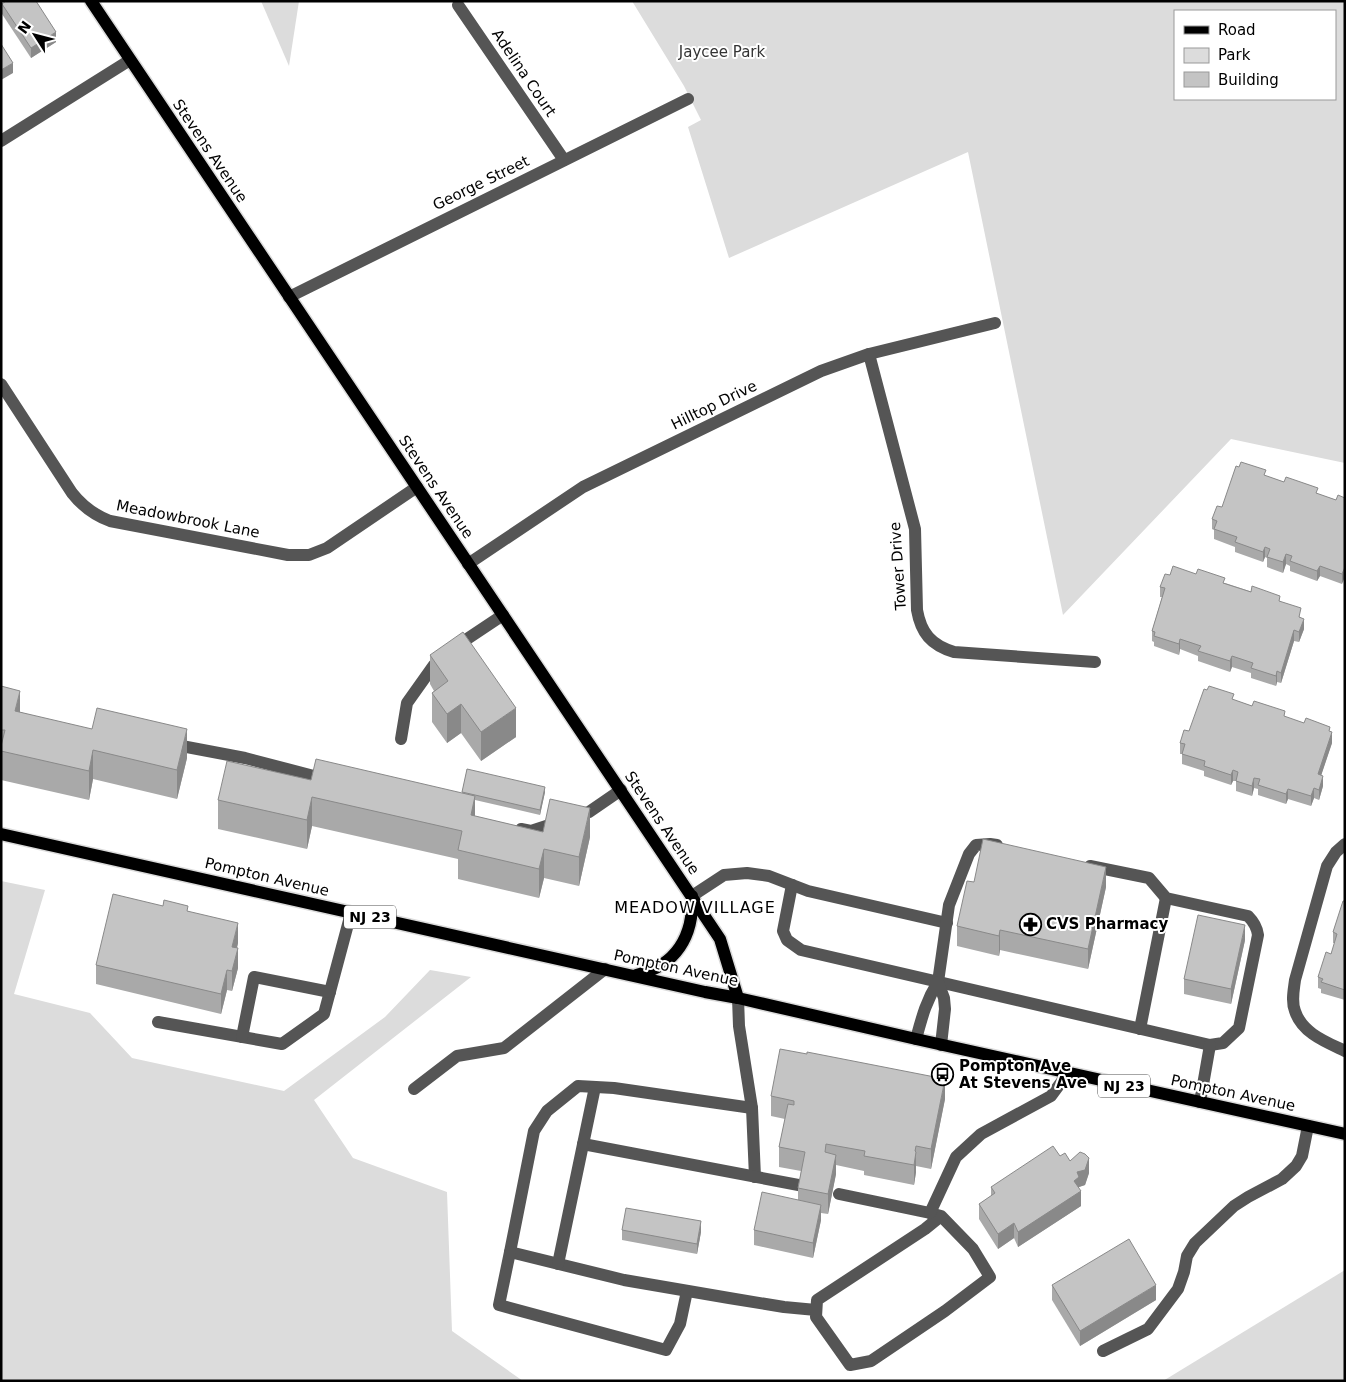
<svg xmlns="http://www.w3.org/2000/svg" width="1346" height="1382" viewBox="0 0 1346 1382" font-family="'DejaVu Sans',sans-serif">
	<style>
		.green { fill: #dcdcdc; fill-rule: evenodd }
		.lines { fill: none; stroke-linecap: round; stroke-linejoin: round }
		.major-casing { stroke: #dbdbdb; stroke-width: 15 }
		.minor { stroke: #555; stroke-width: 12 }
		.major { stroke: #000; stroke-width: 12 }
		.wall { fill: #a9a9a9 }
		.shaded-wall { fill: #898989 }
		.building { fill: #c4c4c4; stroke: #898989 }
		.labels { text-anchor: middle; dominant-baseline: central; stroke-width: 4; stroke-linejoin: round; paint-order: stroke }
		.shield { fill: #fff; stroke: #4c4c4c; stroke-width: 1 }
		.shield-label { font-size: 14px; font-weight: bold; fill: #000 }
		.park-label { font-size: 15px; fill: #333; stroke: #fff }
		.street-label { font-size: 15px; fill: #000; stroke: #fff }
		.poi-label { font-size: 15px; font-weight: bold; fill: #000; stroke: #fff; text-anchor: start }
		.neighbourhood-label { font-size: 16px; letter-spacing: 1px; fill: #000; stroke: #fff }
	</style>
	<rect width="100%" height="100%" fill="#fff"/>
	<g class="green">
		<polygon points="261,1 299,1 289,66"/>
		<path d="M 632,1 L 1345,1 L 1345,463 L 1231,439 L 1063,615 L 968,152 L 729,258 L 688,127 L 701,120 L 684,86 ZM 1175,11 L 1335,11 L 1335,99 L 1175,99 Z"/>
		<polygon points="1,881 45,890 14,994 90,1013 132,1058 284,1091 385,1017 430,970 471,977 314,1100 353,1158 447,1192 452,1331 523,1381 1,1381"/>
		<polygon points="1345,1270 1345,1381 1163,1381"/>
	</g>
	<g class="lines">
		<defs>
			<g id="major">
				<polyline points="91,1 720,939 738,998"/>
				<polyline points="1,834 705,992 738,998 916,1039 1345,1134"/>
				<path d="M 636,975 C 676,966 694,936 692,896"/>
			</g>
		</defs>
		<use href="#major" class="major-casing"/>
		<g class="minor">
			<polyline points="458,5 564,160"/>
			<polyline points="1,141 130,60"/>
			<polyline points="289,297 688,99"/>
			<path d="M 869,354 L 915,529 L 917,610 C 921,633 931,645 954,652 L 1095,662"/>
			<path d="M 1,384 L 72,493 C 83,507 94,515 110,521 L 288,555 L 309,555 L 327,548 L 417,487"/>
			<polyline points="468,564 583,487 821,371 869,354 995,323"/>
			<polyline points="455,647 503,615"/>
			<polyline points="401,739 407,703 434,665 440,660"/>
			<polyline points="171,744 245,758 329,780"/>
			<polyline points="521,829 531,831 589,812 621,790"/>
			<path d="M 1345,844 L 1336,852 L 1327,866 L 1295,980 C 1294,989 1291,1001 1295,1011 C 1302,1033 1326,1042 1345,1051"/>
			<path d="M 792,885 L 783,931 L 787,940 L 801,950 L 1210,1045 L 1223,1043 L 1239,1028 L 1258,935 C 1257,927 1254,922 1248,916 L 1166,898 L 1149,878 L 1090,866"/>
			<polyline points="692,896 724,875 747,873 769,876 808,891 947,923"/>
			<polyline points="938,982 949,905 969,854 976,845 990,844 997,845"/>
			<polyline points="738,998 739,1026 752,1108 755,1177"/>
			<polyline points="158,1022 282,1044 324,1014 351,913"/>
			<polyline points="1140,1029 1166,898"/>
			<polyline points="242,1037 254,977 330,992"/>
			<path d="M 916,1039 C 922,1017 926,1001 938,982 L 944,998 L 945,1009 L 941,1045"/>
			<polyline points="414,1089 457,1056 504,1048 605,969"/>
			<polyline points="1200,1102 1210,1045"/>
			<polyline points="752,1108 614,1088 578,1086 547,1111 534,1131 510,1252 624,1280 729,1298 784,1307 816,1310"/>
			<polyline points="583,1144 809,1187"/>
			<polyline points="839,1194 930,1213 941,1216 973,1249 990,1277 945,1311 871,1361 850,1365 816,1317 817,1300 925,1229 941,1216"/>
			<polyline points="930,1213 956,1157 981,1134 1051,1096 1068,1073"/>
			<polyline points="510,1252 499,1305 666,1350 680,1324 687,1291"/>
			<polyline points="558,1264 595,1087"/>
			<polyline points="1103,1351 1148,1329 1178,1289 1184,1272 1187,1256 1195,1243 1234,1206 1248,1197 1282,1179 1296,1166 1302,1156 1308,1126"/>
		</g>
		<use href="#major" class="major"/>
	</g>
	<g class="wall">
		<polygon points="2,4 56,42 31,58 2,14"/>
		<polygon points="1266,476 1336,500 1345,498 1342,584 1320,576 1317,581 1290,571 1290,566 1286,564 1283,573 1267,567 1267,558 1265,557 1263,562 1235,552 1235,547 1214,539 1214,530 1212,529 1212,519 1222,507"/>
		<polygon points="1170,575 1225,583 1280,601 1301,618 1304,629 1299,642 1294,641 1281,683 1277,682 1276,686 1251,678 1251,673 1232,667 1230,672 1198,661 1198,656 1180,649 1179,655 1154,646 1154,642 1152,641 1152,631 1162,597 1160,597 1160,587"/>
		<polygon points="430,655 516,737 481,761 461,733 447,743 432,722 432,693 434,691 430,684"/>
		<polygon points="1,686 20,712 187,758 177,799 93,779 89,800 1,780"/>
		<polygon points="1234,700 1330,732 1332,743 1321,775 1323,786 1319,800 1314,798 1311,806 1288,799 1286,804 1258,795 1258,789 1254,788 1252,796 1236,791 1236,781 1233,781 1231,785 1204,776 1204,771 1182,764 1182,754 1180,754 1180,743 1189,731"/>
		<polygon points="467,769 545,792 540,815 475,800 475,816 543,832 590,837 579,886 544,878 539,898 458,879 458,859 312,826 307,849 218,829 218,800 311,780 462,793"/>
		<polygon points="974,882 1106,887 1088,969 1000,950 999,956 957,946 957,926"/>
		<polygon points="1345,901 1345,1000 1321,993 1321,989 1318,988 1318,977 1331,954 1335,943 1333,943 1333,932"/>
		<polygon points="188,911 238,943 237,948 238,968 232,991 227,990 221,1014 96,984 96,965"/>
		<polygon points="1245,940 1231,1004 1184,994 1184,979"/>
		<polygon points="771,1096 945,1099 931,1169 916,1166 916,1172 914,1185 864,1175 864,1171 836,1165 836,1174 828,1214 821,1213 821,1220 813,1258 754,1245 754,1230 798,1200 798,1188 801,1171 779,1167 779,1147 785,1119 771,1116"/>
		<polygon points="1060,1156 1070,1161 1089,1173 1085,1185 1079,1187 1081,1206 1018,1247 1014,1238 998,1249 979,1219 979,1204 991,1196 991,1187"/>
		<polygon points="622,1230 701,1232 697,1254 622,1240"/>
		<polygon points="1052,1285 1156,1300 1080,1346 1052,1300"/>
	</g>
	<g class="shaded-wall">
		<polygon points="56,32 56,42 31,58 31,48"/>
		<polygon points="13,63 13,73 1,80 1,70"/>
		<polygon points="1265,547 1265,557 1263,562 1263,552"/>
		<polygon points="1286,554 1286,564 1283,573 1283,562"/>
		<polygon points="1320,566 1320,576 1317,581 1317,571"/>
		<polygon points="1345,567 1345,577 1342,584 1342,574"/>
		<polygon points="1304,619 1304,629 1299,642 1299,632"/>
		<polygon points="1294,630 1294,641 1281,683 1281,673"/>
		<polygon points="1180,639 1180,649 1179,655 1179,644"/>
		<polygon points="1232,656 1232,667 1230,672 1230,661"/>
		<polygon points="1277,671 1277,682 1276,686 1276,676"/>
		<polygon points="20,691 20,720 15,711"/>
		<polygon points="461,704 461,733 447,743 447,714"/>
		<polygon points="516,708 516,737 481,761 481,732"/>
		<polygon points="187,729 187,758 177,799 177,770"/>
		<polygon points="1332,732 1332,743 1318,785 1318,774"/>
		<polygon points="93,750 93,779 89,800 89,771"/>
		<polygon points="1233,770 1233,781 1231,785 1231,775"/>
		<polygon points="1323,776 1323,786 1319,800 1319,790"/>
		<polygon points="1254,778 1254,788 1252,796 1252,786"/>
		<polygon points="545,787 545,792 540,815 540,810"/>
		<polygon points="1314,788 1314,798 1311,806 1311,796"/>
		<polygon points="1288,789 1288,799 1286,804 1286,794"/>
		<polygon points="475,796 475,825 471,815"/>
		<polygon points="312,797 312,826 307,849 307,820"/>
		<polygon points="590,808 590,837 579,886 579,857"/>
		<polygon points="544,849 544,878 539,898 539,869"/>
		<polygon points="1106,867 1106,887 1088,969 1088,949"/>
		<polygon points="238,923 238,943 232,967 232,947"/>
		<polygon points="1245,925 1245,940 1231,1004 1231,989"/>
		<polygon points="1000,930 1000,950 999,956 999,936"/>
		<polygon points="238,948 238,968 232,991 232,971"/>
		<polygon points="227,970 227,990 221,1014 221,994"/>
		<polygon points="945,1079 945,1099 931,1169 931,1149"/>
		<polygon points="916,1146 916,1172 914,1185 914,1165"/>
		<polygon points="836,1155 836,1174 828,1214 828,1194"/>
		<polygon points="1089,1158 1089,1173 1085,1185 1079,1187 1079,1192 1081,1191 1081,1206 1018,1247 1018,1232 1074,1181 1077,1172"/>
		<polygon points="821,1205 821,1220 813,1258 813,1243"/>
		<polygon points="701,1221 701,1232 697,1254 697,1244"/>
		<polygon points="1014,1223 1014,1238 998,1249 998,1234"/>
		<polygon points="1156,1285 1156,1300 1080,1346 1080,1331"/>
	</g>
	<g class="building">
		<polygon points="6,1 36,1 56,32 31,48 2,4"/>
		<polygon points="1,44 13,63 1,70"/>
		<polygon points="1241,462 1266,470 1264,475 1284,482 1286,477 1318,488 1316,493 1336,500 1338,495 1345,498 1345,567 1342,574 1320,566 1317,571 1290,561 1292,556 1286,554 1283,562 1267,557 1270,549 1265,547 1263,552 1235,542 1237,537 1214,529 1217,521 1212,519 1217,506 1222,507 1236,466 1239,467"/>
		<polygon points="1173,566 1196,574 1198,569 1225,578 1223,583 1251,592 1252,586 1280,596 1279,601 1301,608 1299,617 1304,619 1299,632 1294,630 1281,673 1277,671 1276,676 1251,668 1253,663 1232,656 1230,661 1198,651 1201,646 1180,639 1179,644 1154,636 1155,632 1152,631 1165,588 1160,587 1165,574 1170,575"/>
		<polygon points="463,632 516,708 481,732 461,704 447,714 432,693 448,681 430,655"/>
		<polygon points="1,686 20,691 15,711 92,729 97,708 187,729 177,770 93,750 89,771 1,751 1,746 5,730 1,730"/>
		<polygon points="1209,686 1234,694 1232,699 1252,706 1254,701 1285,711 1284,716 1304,723 1306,718 1330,727 1329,731 1332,732 1318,774 1323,776 1319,790 1314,788 1311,796 1288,789 1286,794 1258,785 1260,779 1254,778 1252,786 1236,781 1238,772 1233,770 1231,775 1204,766 1205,761 1182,754 1185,744 1180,743 1184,730 1189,731 1204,689 1207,690"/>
		<polygon points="316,759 475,796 471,815 543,832 550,799 590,808 579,857 544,849 539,869 458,850 462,831 312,797 307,820 218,800 227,761 311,780"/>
		<polygon points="467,769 545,787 540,810 462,792"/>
		<polygon points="983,839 1106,867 1088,949 1000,930 999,936 957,926 967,881 974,882"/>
		<polygon points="113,894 163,906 164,900 188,906 187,911 238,923 232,947 238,948 232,971 227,970 221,994 96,965"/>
		<polygon points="1343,901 1345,901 1345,990 1321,982 1323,979 1318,977 1326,952 1331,954 1337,934 1333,932"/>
		<polygon points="1198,915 1245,925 1231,989 1184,979"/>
		<polygon points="780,1049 807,1054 807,1052 945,1079 931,1149 916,1146 915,1151 916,1152 914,1165 864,1156 865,1151 826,1144 825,1152 836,1155 828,1194 798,1188 805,1152 779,1147 788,1104 794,1105 794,1101 771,1096"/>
		<polygon points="1053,1146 1060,1156 1065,1153 1070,1161 1080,1152 1085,1154 1089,1158 1085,1170 1077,1172 1079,1177 1074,1181 1081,1191 1018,1232 1014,1223 998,1234 979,1204 995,1193 991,1187"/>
		<polygon points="762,1192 821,1205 813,1243 754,1230"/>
		<polygon points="626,1208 701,1221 697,1244 622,1230"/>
		<polygon points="1129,1239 1156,1285 1080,1331 1052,1285"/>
	</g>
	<defs>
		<symbol id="pharmacy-ring" viewBox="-11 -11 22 22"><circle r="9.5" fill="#fff" stroke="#000" stroke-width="1.5"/><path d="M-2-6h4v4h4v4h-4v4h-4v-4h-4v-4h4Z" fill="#000"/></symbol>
		<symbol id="bus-ring" viewBox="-11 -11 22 22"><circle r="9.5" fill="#fff" stroke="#000" stroke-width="1.5"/><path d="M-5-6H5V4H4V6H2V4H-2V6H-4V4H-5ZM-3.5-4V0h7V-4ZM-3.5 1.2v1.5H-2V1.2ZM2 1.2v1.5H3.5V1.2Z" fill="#000"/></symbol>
	</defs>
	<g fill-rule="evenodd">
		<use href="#pharmacy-ring" x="1018" y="912" width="25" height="25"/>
		<use href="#bus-ring" x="930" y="1062" width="25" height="25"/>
	</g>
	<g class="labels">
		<g class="shield">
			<rect x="344" y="905.5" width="52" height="23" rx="4"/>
			<rect x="1098" y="1074.5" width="52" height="23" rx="4"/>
		</g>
		<g class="shield-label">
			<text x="370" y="917">NJ 23</text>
			<text x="1124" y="1086">NJ 23</text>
		</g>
		<g class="park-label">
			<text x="722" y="52">Jaycee Park</text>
		</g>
		<g class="street-label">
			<text transform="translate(524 73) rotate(56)">Adelina Court</text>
			<text transform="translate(210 151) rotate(56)">Stevens Avenue</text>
			<text transform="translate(481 183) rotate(-26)">George Street</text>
			<text transform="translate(714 405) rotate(-26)">Hilltop Drive</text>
			<text transform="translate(436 487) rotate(56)">Stevens Avenue</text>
			<text transform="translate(188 519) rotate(11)">Meadowbrook Lane</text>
			<text transform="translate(898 566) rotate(-94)">Tower Drive</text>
			<text transform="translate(662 823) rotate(56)">Stevens Avenue</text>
			<text transform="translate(267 877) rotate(13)">Pompton Avenue</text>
			<text transform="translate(676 968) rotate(12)">Pompton Avenue</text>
			<text transform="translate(1233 1093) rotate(12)">Pompton Avenue</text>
		</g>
		<g class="poi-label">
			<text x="1046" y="924">CVS Pharmacy</text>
			<text x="959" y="1066">Pompton Ave<tspan x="959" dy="17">At Stevens Ave</tspan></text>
		</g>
		<g class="neighbourhood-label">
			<text x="695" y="907">MEADOW VILLAGE</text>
		</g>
	</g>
	<rect width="1346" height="1382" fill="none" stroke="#000000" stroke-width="5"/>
	<rect x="1174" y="10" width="162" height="90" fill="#ffffff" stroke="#999999"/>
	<rect x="1184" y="26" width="25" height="8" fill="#000000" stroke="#999999"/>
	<text x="1218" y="35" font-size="15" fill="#000000">Road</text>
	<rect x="1184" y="48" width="25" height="15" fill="#dcdcdc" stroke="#999999"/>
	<text x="1218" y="60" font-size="15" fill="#000000">Park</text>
	<rect x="1184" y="72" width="25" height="15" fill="#c4c4c4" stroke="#999999"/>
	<text x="1218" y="85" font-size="15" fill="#000000">Building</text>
	<g transform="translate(35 35) rotate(306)" stroke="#ffffff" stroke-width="4" paint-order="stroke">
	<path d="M0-4L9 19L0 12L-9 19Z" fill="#000000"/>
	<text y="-8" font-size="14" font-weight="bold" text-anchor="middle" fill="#000000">N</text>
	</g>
</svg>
